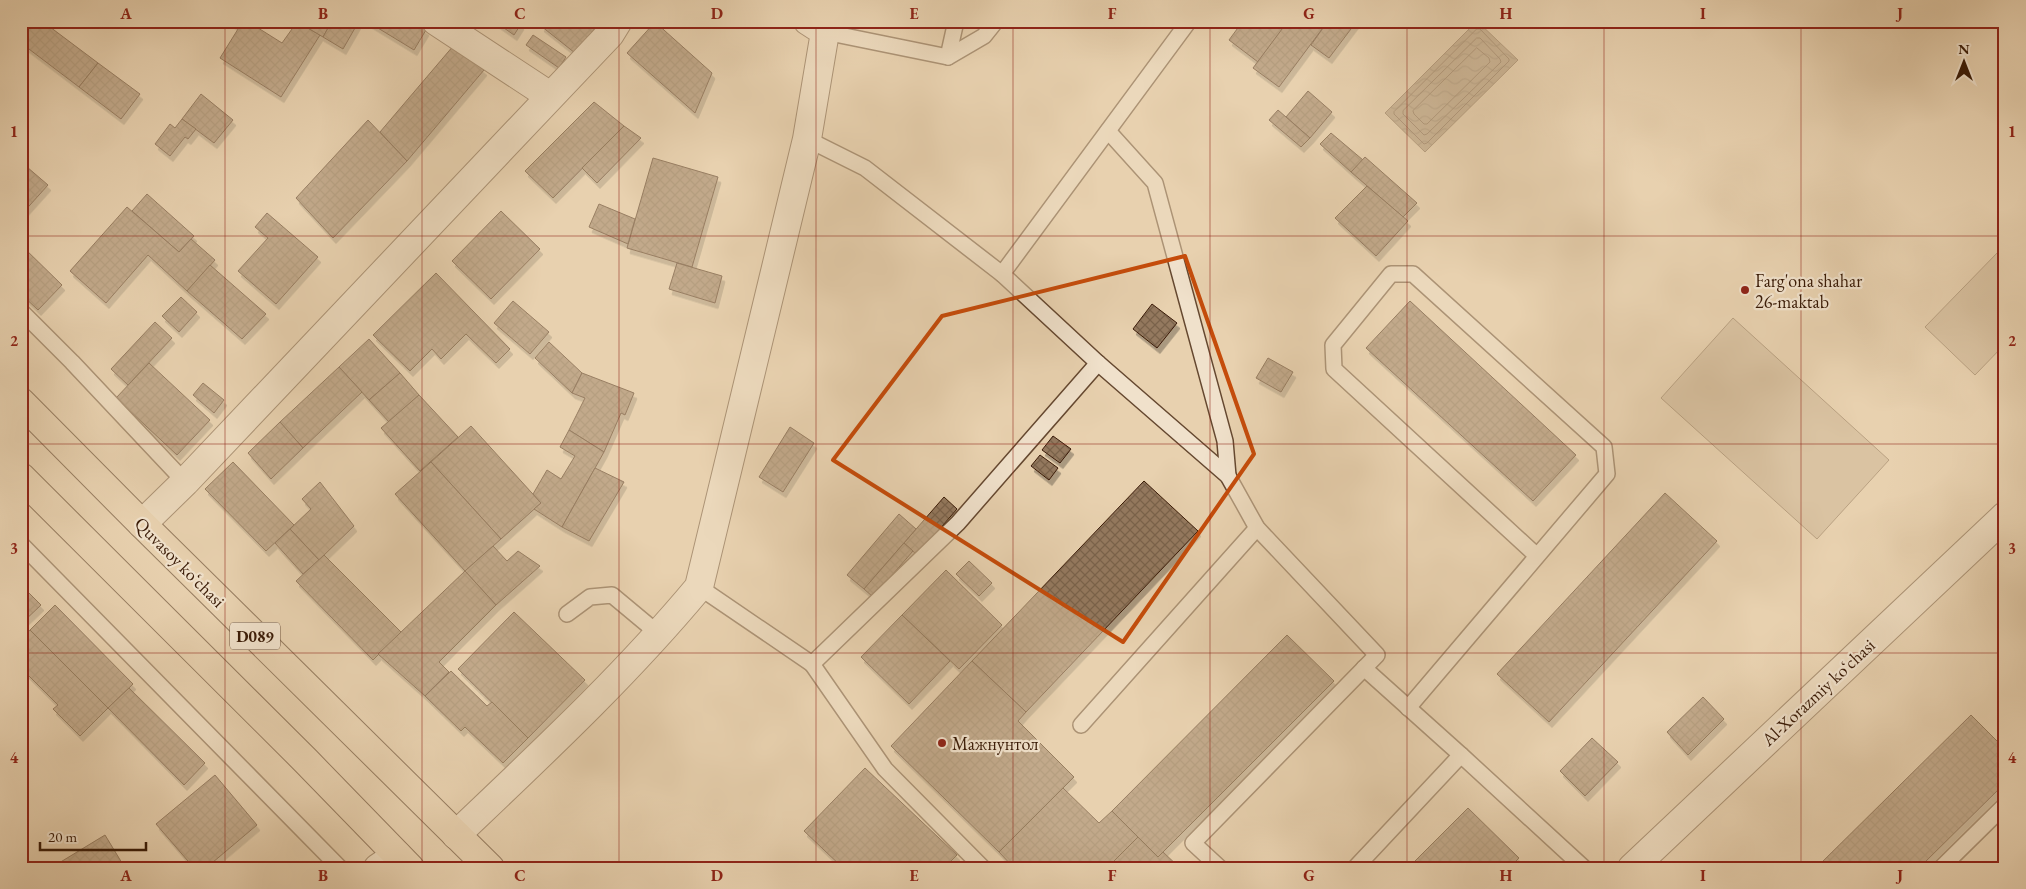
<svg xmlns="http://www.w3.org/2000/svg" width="2026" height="889" viewBox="0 0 2026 889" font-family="'EB Garamond',serif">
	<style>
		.green { fill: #cab292; stroke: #82664c }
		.water { fill: url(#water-waves); stroke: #7e6349 }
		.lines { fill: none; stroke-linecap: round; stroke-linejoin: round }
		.shore { stroke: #72563e; stroke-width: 1 }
		.building { fill: url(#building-cross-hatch); stroke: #391a06; filter: url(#shadow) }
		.service-casing { stroke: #654830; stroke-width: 18 }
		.minor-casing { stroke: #654830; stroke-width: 30 }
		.primary-casing { stroke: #391a06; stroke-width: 30 }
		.service { stroke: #f0e1cb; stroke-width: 15 }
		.minor { stroke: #f0e1cb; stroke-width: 28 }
		.primary { stroke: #e8d1af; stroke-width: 28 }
		.marked { fill: none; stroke: #c54c0b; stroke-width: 4; stroke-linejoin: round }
		.grid { fill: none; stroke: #8f2418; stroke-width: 1; stroke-opacity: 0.55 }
		.poi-dot { fill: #8f2418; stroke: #f0e1cb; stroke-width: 2 }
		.labels { text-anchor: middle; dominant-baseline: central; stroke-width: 4.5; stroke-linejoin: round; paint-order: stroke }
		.shield { fill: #f0e1cb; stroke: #705641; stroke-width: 1 }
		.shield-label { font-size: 16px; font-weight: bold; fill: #391a06 }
		.poi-label { font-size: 18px; fill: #391a06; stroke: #f0e1cb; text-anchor: start }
		.street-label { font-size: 18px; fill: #391a06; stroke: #f0e1cb }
		.neatline { fill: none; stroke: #8f2418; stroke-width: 2 }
		.grid-label { font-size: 16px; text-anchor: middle; font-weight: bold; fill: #8f2418 }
	</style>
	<defs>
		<pattern id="water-waves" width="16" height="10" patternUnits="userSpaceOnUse" patternTransform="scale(1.25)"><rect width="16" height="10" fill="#ac9376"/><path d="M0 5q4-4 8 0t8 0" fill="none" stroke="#8d775f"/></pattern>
		<pattern id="building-cross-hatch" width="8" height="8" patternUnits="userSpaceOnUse" patternTransform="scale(1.25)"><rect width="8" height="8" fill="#94795e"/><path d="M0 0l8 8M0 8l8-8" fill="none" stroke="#7a624c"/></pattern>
		<filter id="shadow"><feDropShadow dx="3" dy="5.5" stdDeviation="0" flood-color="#0004"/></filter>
	</defs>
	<rect width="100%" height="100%" fill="#e8d1af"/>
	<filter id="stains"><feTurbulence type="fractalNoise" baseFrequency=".004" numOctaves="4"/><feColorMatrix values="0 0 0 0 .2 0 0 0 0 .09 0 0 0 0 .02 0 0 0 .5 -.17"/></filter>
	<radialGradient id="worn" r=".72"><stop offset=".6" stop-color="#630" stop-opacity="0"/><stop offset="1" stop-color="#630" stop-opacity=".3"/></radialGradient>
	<g class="green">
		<polygon points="1999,251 2005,256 2005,344 1975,375 1925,327"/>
		<polygon points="1733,318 1889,460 1817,539 1661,398"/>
	</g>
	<polygon class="water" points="1477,21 1518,60 1425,152 1385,113"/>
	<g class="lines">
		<g class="shore">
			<polygon points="1477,29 1480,29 1509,59 1509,61 1427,143 1424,144 1394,114 1394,112"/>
			<polygon points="1477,38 1480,38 1500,59 1501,62 1427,134 1424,135 1403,114 1403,111"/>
			<polygon points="1477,48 1489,58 1490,62 1427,124 1424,124 1414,114 1413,111"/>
		</g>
	</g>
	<g class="building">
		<polygon points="21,21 42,21 98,63 79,87 21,43"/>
		<polygon points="229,21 243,21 239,28"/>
		<polygon points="243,21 247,21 282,43 297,22 320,35 281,97 220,58"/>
		<polygon points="296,21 332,21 323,37"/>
		<polygon points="332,21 359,21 343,49 323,37"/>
		<polygon points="412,21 426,30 414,50 368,22"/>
		<polygon points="494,21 517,21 521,24 514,35"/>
		<polygon points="545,21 601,21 575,53 541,26"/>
		<polygon points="1243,21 1288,21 1288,22 1258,62 1229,40"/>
		<polygon points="1320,21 1325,25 1279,87 1253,68 1288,21"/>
		<polygon points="1328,21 1357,21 1329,58 1311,45"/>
		<polygon points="655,22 712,73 695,113 627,53"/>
		<polygon points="533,35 566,57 559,68 526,45"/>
		<polygon points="454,45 484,70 407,161 380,132"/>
		<polygon points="98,63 140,94 121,119 79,87"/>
		<polygon points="1308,91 1332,112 1310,138 1286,117"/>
		<polygon points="201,94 233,120 214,143 182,119"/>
		<polygon points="594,102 624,126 553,198 525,171"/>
		<polygon points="1278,110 1310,138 1301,147 1269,120"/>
		<polygon points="182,119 196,129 188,139 185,137 170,156 155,144 170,124 175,128"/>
		<polygon points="368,120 407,161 333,238 296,198"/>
		<polygon points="624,126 641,138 597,183 582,168"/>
		<polygon points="1331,133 1363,160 1351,172 1320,144"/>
		<polygon points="1365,157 1417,203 1403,217 1351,172"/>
		<polygon points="653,158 718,177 692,267 627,248"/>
		<polygon points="27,167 48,185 21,215 21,173"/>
		<polygon points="1367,186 1408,221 1376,256 1335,218"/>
		<polygon points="147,194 194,236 179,252 132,211"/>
		<polygon points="599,204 635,219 628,244 589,227"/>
		<polygon points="127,207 179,252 191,239 215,260 187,291 148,255 106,303 70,271"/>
		<polygon points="501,211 540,249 491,299 452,261"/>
		<polygon points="267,213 318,257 276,304 238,271 268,238 255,227"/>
		<polygon points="21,245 62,285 38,310 21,294"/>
		<polygon points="677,263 722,276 715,303 669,289"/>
		<polygon points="210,265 266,314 242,339 187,291"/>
		<polygon points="436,273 510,349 496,363 466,334 441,359 432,349 410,371 373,335"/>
		<polygon points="181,297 197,312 179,332 162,316"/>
		<polygon points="513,301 549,332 530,354 494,323"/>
		<polygon points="1410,301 1576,455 1533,501 1366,348"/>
		<polygon points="1152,304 1177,323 1157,348 1133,329"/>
		<polygon points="155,322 172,338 128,385 111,369"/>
		<polygon points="369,339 400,373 369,400 339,367"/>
		<polygon points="549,342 582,373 572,393 535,358"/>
		<polygon points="1268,358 1293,372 1281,392 1256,378"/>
		<polygon points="149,363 210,420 177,455 116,398"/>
		<polygon points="339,367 362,392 303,448 280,422"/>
		<polygon points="400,373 419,395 389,422 369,400"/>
		<polygon points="582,373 634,393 625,415 621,413 604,452 569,430 585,398 572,393"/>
		<polygon points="203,383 224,400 214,413 193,395"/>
		<polygon points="419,395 458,437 420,471 381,428"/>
		<polygon points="280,422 303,448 271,479 248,453"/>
		<polygon points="471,426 541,503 501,539 431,462"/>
		<polygon points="790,427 814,443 783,492 759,477"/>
		<polygon points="569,430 604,452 562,527 534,509 541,503 533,494 547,470 561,479 575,456 560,447"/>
		<polygon points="1053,436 1071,449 1060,463 1042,450"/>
		<polygon points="1040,455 1058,468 1049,480 1031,466"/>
		<polygon points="233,462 294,525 266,551 205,489"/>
		<polygon points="431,462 501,539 465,571 395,494"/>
		<polygon points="595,468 624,482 589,541 562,527"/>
		<polygon points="1144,481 1198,531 1026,712 972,661"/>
		<polygon points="320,482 354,526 319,560 290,529 311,509 302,499"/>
		<polygon points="1665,493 1717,541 1549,722 1497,674"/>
		<polygon points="944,497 957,509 917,555 904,543"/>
		<polygon points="899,514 916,529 864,589 847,575"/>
		<polygon points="290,529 319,560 303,574 275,543"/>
		<polygon points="904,543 913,551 873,597 864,589"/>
		<polygon points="493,546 507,561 518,551 540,566 496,605 465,571"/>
		<polygon points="324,555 401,632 373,660 296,581"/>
		<polygon points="969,561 992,583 979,596 956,574"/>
		<polygon points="946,570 1002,625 959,669 902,615"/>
		<polygon points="465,571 496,605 439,662 449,672 425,696 378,654"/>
		<polygon points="21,585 41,605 21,624"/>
		<polygon points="55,605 133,684 108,708 30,630"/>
		<polygon points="514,612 585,680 528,738 458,669"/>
		<polygon points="902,615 950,661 909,704 861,657"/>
		<polygon points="30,630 108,708 80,736 53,709 58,705 21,668 21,638"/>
		<polygon points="1287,635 1334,681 1158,857 1112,811"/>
		<polygon points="972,661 1026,712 1018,721 1074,777 999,852 891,746"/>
		<polygon points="451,671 487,706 492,702 528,738 503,763 465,727 461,731 425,696"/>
		<polygon points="129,688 205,763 184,785 108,708"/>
		<polygon points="1703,697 1724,719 1688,755 1667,732"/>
		<polygon points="1971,715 2005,749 2005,783 1919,868 1816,868"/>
		<polygon points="1592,738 1618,762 1585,796 1560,771"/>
		<polygon points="865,768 957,855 944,868 843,868 804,831"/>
		<polygon points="215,775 257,825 206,868 194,868 156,824"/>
		<polygon points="1063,788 1099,823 1112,811 1138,837 1107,868 1014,868 999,852"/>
		<polygon points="1468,808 1519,858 1509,868 1408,868"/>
		<polygon points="105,835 125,868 55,868 54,866"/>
		<polygon points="1138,837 1158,857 1163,852 1180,868 1107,868"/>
	</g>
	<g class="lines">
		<defs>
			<g id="service">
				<polyline points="826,24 825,32 948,57 984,36 996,21"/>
				<polyline points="948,57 956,21"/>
				<polyline points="1108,131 1155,183 1225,441 1228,476"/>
				<polyline points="807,139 865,168 1002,274 1098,363 1228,476 1257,528 1377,655 1193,843 1220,868"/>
				<polyline points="1002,274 1189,21"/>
				<polyline points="21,311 72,362 185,482"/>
				<polyline points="21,544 340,868"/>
				<polyline points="699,587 812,664 958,523 1098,363"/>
				<polyline points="567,614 590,597 612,595 660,635"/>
				<polyline points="812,664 885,769 983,868"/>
				<polyline points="1364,668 1461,755"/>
				<polyline points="1408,708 1607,474 1604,447 1413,274 1391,274 1333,345 1334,369 1537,556"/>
				<polyline points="1081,725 1257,528"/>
				<polyline points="1355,868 1461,755 1584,868"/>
				<polyline points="1941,868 2005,805"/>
			</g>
			<g id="minor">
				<polyline points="436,21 550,96"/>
				<polyline points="142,524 185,482 610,34 618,21"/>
				<path d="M 456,835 C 540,755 625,676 699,587 L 807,139 L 825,32 L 808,21"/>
				<polyline points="378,868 397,855"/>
				<polyline points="1632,868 2005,516"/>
			</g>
			<g id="primary">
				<polyline points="21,402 142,524 490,868"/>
				<polyline points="21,477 306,761 410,868"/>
			</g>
		</defs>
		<use href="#service" class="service-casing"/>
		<use href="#minor" class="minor-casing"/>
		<use href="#primary" class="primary-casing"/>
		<use href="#service" class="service"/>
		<use href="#minor" class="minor"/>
		<use href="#primary" class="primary"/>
	</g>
	<path d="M0 0H2026V889H0ZM 1185,256 L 1254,454 L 1123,642 L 833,460 L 942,316 Z" fill="#e8d1af" fill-opacity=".55" fill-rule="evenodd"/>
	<path class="marked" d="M 1185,256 L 1254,454 L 1123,642 L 833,460 L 942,316 Z"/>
	<path class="grid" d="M 225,21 L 225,868M 422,21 L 422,868M 619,21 L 619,868M 816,21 L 816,868M 1013,21 L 1013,868M 1210,21 L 1210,868M 1407,21 L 1407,868M 1604,21 L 1604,868M 1801,21 L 1801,868M 21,236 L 2005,236M 21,444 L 2005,444M 21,653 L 2005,653"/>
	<g class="poi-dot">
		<circle cx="1745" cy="290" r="5"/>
		<circle cx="942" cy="743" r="5"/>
	</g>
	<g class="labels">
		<rect class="shield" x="230" y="622.5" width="50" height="27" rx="4"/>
		<g class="shield-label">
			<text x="255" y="636">D089</text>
		</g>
		<g class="poi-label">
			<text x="1755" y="280">Farg'ona shahar<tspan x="1755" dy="21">26-maktab</tspan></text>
			<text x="952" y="743">Мажнунтол</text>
		</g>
		<g class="street-label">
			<text transform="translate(180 562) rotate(45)">Quvasoy koʻchasi</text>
			<text transform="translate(1818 692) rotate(-43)">Al-Xorazmiy koʻchasi</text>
		</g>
	</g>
	<rect width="2026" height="889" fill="none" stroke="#e8d1af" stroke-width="55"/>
	<g transform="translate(1964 62)" stroke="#f0e1cb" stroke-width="4" paint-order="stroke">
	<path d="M0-4L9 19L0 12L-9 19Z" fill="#391a06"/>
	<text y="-8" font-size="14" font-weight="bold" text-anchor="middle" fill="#391a06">N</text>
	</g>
	<path d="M40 842v8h106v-8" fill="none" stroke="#391a06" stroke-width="2.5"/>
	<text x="48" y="842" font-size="15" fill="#391a06" stroke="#f0e1cb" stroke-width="4" paint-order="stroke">20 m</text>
	<rect x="28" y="28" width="1970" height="834" class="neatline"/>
	<g class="grid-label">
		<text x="126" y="19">A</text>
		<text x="323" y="19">B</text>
		<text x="520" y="19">C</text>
		<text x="717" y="19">D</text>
		<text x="914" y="19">E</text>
		<text x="1112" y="19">F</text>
		<text x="1309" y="19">G</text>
		<text x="1506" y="19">H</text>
		<text x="1703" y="19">I</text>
		<text x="1900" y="19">J</text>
		<text x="14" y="137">1</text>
		<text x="2012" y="137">1</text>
		<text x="14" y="346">2</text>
		<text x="2012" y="346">2</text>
		<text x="14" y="554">3</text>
		<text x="2012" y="554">3</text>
		<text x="14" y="763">4</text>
		<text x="2012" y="763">4</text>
		<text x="126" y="881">A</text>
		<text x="323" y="881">B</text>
		<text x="520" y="881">C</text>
		<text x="717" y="881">D</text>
		<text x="914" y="881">E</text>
		<text x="1112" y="881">F</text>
		<text x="1309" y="881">G</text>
		<text x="1506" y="881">H</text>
		<text x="1703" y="881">I</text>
		<text x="1900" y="881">J</text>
	</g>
	<rect width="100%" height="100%" filter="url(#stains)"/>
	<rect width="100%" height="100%" fill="url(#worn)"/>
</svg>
